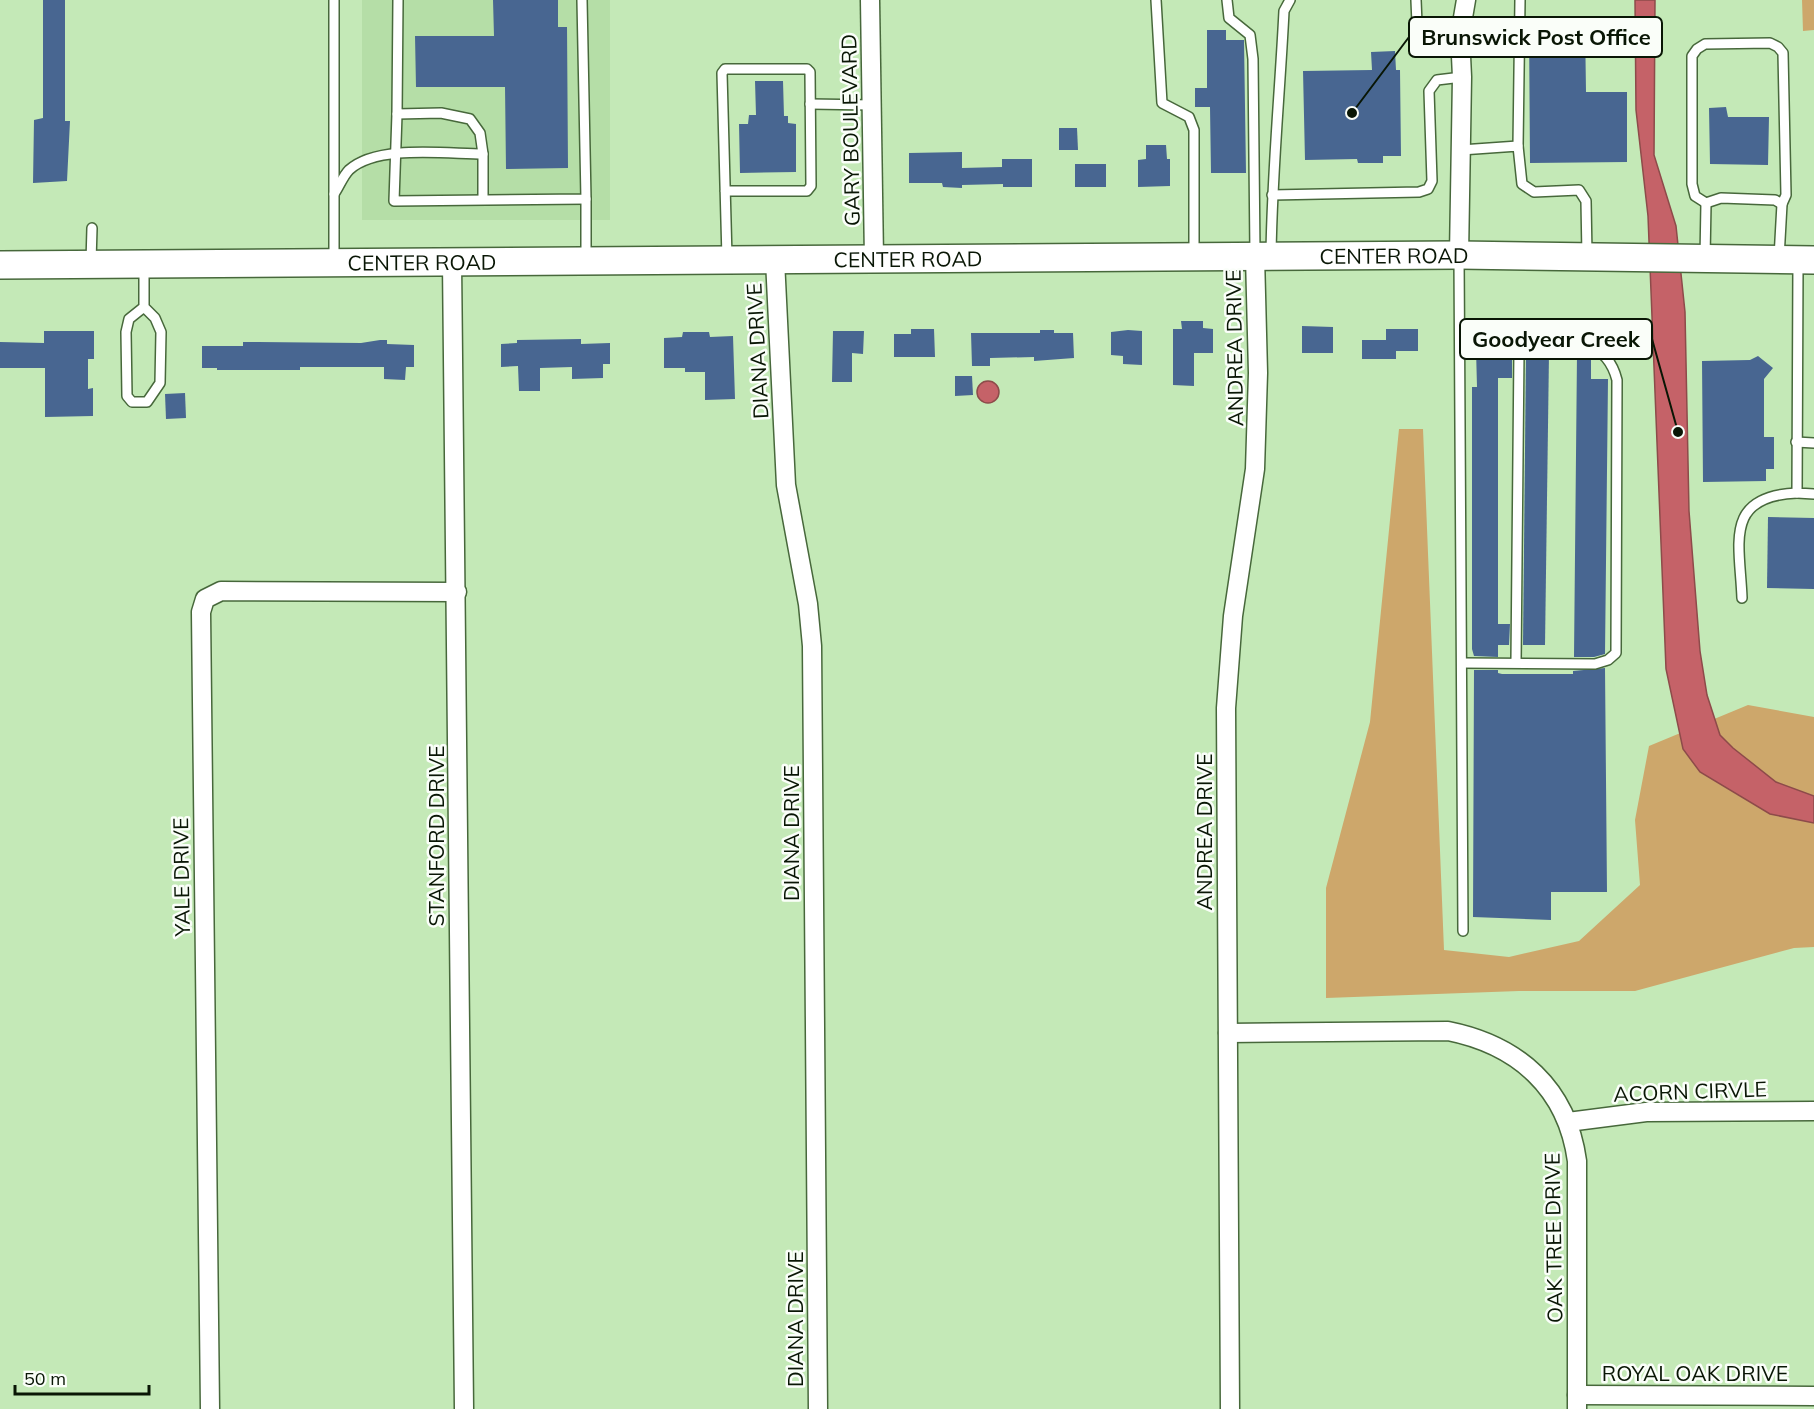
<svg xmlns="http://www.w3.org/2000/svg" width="1814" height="1409" viewBox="0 0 1814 1409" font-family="Mulish,sans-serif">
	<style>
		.built { fill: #b5dea7 }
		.green { fill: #cda76b }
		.water { fill: #c56268; stroke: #8d4b4a; stroke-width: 1.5 }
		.building { fill: #486691 }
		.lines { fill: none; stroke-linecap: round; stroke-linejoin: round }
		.service-casing { stroke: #47683b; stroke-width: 12 }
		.minor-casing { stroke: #47683b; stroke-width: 21 }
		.primary-casing { stroke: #47683b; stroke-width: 30 }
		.service { stroke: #fff; stroke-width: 9 }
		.minor { stroke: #fff; stroke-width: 18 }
		.primary { stroke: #fff; stroke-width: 27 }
		.labels { text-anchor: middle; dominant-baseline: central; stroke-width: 5; stroke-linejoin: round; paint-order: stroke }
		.street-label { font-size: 21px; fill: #091605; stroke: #fafef9 }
		.leader { fill: none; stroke: #091605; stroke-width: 2 }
		.callout-dot { fill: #091605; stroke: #fafef9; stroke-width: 2 }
		.callout { fill: #fafef9; stroke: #091605; stroke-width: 2 }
		.callout-label { font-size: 22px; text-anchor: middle; font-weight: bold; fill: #091605 }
	</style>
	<rect width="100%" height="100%" fill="#c4e9b7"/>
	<rect class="built" x="362" y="0" width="248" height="220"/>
	<g class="green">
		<polygon points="1802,0 1814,0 1814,30 1803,31"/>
		<polygon points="1399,429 1423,429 1444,950 1509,957 1579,941 1640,885 1635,820 1649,746 1748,705 1814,717 1814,947 1794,948 1635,991 1519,991 1326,998 1326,888 1370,722"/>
	</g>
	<g class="water">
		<polygon points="1635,0 1655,0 1654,155 1676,226 1685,312 1689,511 1700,651 1707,695 1720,735 1733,748 1776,782 1814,796 1814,823 1770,814 1700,772 1683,749 1666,669 1648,216 1636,110"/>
		<circle cx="988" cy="392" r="11"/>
	</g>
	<g class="building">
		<polygon points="43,0 65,0 65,121 70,121 67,181 33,183 34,120 43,118"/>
		<polygon points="493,0 558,0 558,27 567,27 568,168 506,169 505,87 416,87 415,36 494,36"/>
		<polygon points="1585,24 1586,92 1627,92 1627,162 1530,163 1529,25"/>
		<polygon points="1207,30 1226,30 1226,40 1244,40 1246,173 1211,173 1210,107 1195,107 1195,88 1207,88"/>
		<polygon points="1395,51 1396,70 1400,70 1401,156 1383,156 1383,163 1358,163 1357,159 1305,160 1303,71 1372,70 1371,52"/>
		<polygon points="755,81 783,81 784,116 788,116 788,123 796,124 796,172 740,173 739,124 748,124 749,115 756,115"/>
		<polygon points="1726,107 1728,117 1769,117 1768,165 1710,164 1709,108"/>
		<polygon points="1059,128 1077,128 1078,150 1059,150"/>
		<polygon points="1146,145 1166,145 1167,159 1170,159 1170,186 1138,187 1138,160 1146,159"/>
		<polygon points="962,152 962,168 1002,167 1002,159 1032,159 1032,187 1003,187 1003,184 962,185 962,188 943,187 942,183 909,183 909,153"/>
		<rect x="1075" y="164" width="31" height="23"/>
		<polygon points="1181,321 1203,321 1203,328 1213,329 1213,353 1194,353 1194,386 1173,385 1173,329 1182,329"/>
		<polygon points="1302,326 1333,327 1333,353 1302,353"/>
		<polygon points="911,329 934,329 935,357 894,357 894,334 911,334"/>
		<polygon points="1386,329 1418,329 1418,351 1396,351 1396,359 1362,359 1362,340 1386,340"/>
		<polygon points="1040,330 1054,330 1054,333 1073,333 1074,358 1034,361 1034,357 990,358 990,366 972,366 971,333 1040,333"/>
		<polygon points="1128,330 1142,331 1142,365 1123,364 1123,356 1111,355 1111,332"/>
		<polygon points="44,331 94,331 94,359 88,359 88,389 93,388 93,416 45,417 45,368 0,368 0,342 44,343"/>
		<polygon points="833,331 864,331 863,354 852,353 852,382 832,382"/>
		<polygon points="683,332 709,332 710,337 733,336 735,399 705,400 705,372 685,372 685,368 664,368 664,338 682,337"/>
		<polygon points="581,339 581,344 610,343 610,364 603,364 603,378 572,379 572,367 540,368 540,391 519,391 518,366 501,367 501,344 517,343 517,340"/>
		<polygon points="380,340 387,340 387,344 414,345 414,367 406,367 405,380 384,379 384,367 300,367 300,370 217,370 217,368 202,368 202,346 243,346 243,342 258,342 361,343"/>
		<polygon points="1476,349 1501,349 1501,352 1512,352 1512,378 1498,378 1498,624 1510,624 1509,645 1498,645 1498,657 1474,656 1472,649 1472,387 1477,387"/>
		<polygon points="1526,352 1549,353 1545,645 1523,645"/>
		<polygon points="1577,354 1591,354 1591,379 1608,379 1605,654 1594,657 1574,657"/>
		<polygon points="1758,356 1773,368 1764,379 1764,437 1774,437 1774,469 1766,469 1766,481 1703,482 1702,361 1750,360"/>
		<polygon points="955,376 972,376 973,395 955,396"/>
		<polygon points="185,393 186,418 166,419 165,394"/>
		<polygon points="1768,517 1814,518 1814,589 1767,588"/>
		<polygon points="1605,668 1607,892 1551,892 1551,920 1473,917 1474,670 1498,670 1498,673 1502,674 1573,674 1573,671"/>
	</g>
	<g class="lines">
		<defs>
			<g id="service">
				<polyline points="334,0 334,261"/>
				<polyline points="1156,0 1162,103 1189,117 1194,130 1194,254"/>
				<polyline points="1227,0 1229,18 1250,35 1253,59 1255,254"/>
				<polyline points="1416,0 1418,48"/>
				<polyline points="810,104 872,105"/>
				<polyline points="397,114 394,201 586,199 582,0"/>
				<polyline points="1518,146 1520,0"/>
				<polyline points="1461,150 1518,146 1522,184 1534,192 1579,190 1586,201 1587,255"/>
				<polyline points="725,191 807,191 811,186 810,72 807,69 725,69 722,73 727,258"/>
				<path d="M 334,194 C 339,187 343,176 349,170 C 377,144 448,154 483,154 L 480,133 L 470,119 L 441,113 L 397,114 L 398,0"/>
				<polyline points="1272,195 1419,192 1428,189 1432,181 1429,91 1437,80 1462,77"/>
				<polyline points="483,199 483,154"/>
				<polyline points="586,199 586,260"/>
				<polyline points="1706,203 1695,196 1692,184 1692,56 1697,49 1705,44 1770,43 1778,47 1783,53 1786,195 1782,204 1779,258"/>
				<polyline points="1706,203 1721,198 1775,200 1782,204"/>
				<path d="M 1271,255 C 1272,173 1280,92 1284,11 L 1290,0"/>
				<polyline points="1459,257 1463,931"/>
				<polyline points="1705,258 1706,203"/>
				<polyline points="91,262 92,228"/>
				<polyline points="1798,262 1797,493 1814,494"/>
				<polyline points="144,307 155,318 161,332 160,383 147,402 132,402 127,396 126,332 129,319 144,307 144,267"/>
				<polyline points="1796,442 1814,443"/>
				<path d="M 1742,598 C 1740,544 1723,496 1797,493"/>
				<path d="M 1462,663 L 1595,664 L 1608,660 L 1616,653 L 1617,380 C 1606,337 1569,340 1531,339 L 1523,342 L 1519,351 L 1516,663"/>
			</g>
			<g id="minor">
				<polyline points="870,0 874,259"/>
				<polyline points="1459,255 1462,77 1460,35 1466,0"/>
				<polyline points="775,260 786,485 808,604 812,646 818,1409"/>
				<polyline points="452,262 464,1409"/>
				<path d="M 1228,1033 L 1448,1031 C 1518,1045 1567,1088 1577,1161 L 1577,1409"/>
				<polyline points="1568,1122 1646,1112 1814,1111"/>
				<polyline points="1577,1395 1814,1396"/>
				<polyline points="210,1409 201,612 205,599 221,591 457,592"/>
				<polyline points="1230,1409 1226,708 1233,616 1255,469 1258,373 1255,256"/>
			</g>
			<g id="primary">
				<path id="s1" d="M 0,265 L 1459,255 L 1814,260"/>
			</g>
		</defs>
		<use href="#service" class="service-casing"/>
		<use href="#minor" class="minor-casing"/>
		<use href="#primary" class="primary-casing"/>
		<use href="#service" class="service"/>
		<use href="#minor" class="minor"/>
		<use href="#primary" class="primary"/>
	</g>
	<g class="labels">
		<g class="street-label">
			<text transform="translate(850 130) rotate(-91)">GARY BOULEVARD</text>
			<text stroke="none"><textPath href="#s1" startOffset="1394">CENTER ROAD</textPath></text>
			<text stroke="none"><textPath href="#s1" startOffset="908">CENTER ROAD</textPath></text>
			<text stroke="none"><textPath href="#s1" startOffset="422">CENTER ROAD</textPath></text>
			<text transform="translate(1234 348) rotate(-91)">ANDREA DRIVE</text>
			<text transform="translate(757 351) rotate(-93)">DIANA DRIVE</text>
			<text transform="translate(1204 832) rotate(-90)">ANDREA DRIVE</text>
			<text transform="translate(791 833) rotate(-90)">DIANA DRIVE</text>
			<text transform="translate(436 836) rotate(-90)">STANFORD DRIVE</text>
			<text transform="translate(181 877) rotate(-91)">YALE DRIVE</text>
			<text transform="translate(1690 1091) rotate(-2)">ACORN CIRVLE</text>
			<text transform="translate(1553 1238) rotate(-91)">OAK TREE DRIVE</text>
			<text transform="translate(795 1319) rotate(-90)">DIANA DRIVE</text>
			<text x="1695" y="1373">ROYAL OAK DRIVE</text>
		</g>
	</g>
	<path class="leader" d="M1352 113L1409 37M1678 432L1652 339"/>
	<g class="callout-dot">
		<circle cx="1352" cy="113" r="6"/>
		<circle cx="1678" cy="432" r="6"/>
	</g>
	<g class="callout">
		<rect x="1409" y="17" width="253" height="40" rx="6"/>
		<rect x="1460" y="319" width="192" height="40" rx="6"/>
	</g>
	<g class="callout-label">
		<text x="1536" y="45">Brunswick Post Office</text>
		<text x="1556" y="347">Goodyear Creek</text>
	</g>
	<path d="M15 1385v9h134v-9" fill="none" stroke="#091605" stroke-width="3"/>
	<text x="24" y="1385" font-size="18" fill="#091605" stroke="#fafef9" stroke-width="4.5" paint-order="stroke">50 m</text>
</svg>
